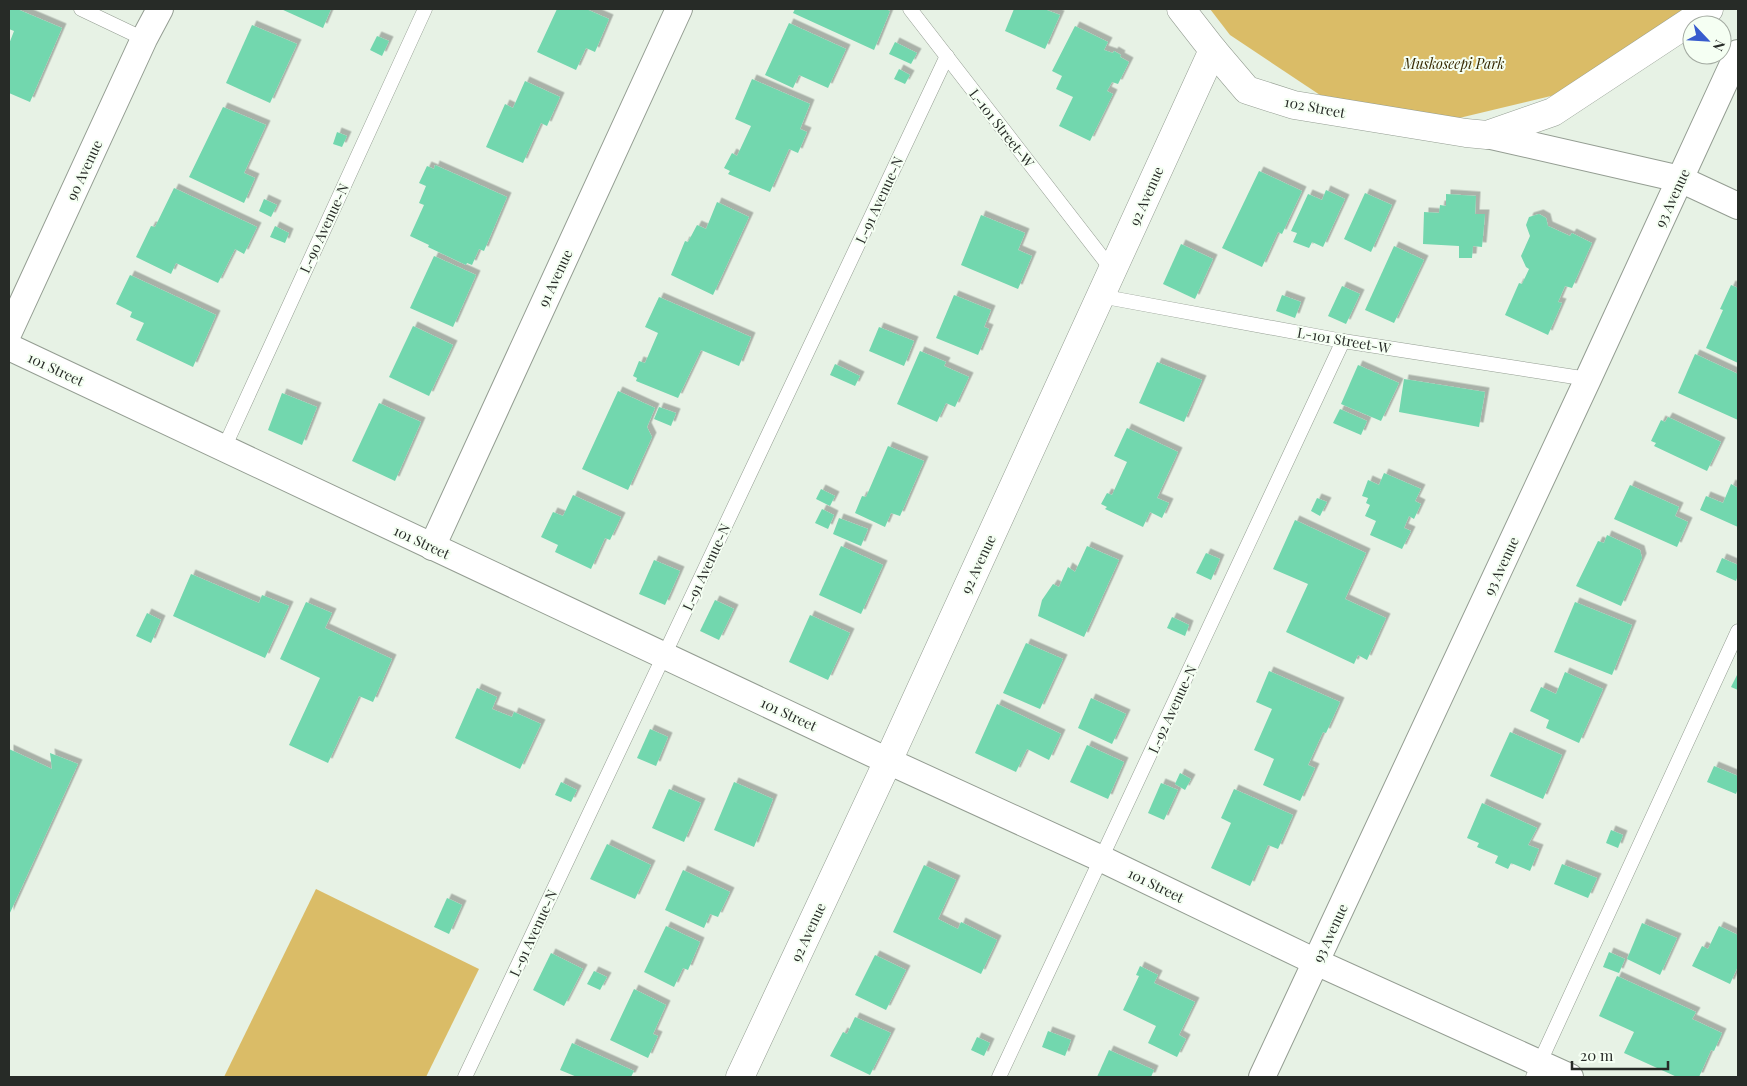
<svg xmlns="http://www.w3.org/2000/svg" width="1747" height="1086" viewBox="0 0 1747 1086" font-family="'Playfair Display',serif">
	<style>
		.green { fill: #dabc67 }
		.building { fill: #72d7ae; filter: url(#shadow) }
		.lines { fill: none; stroke-linecap: round; stroke-linejoin: round }
		.service-casing { stroke: #949d92; stroke-width: 15 }
		.minor-casing { stroke: #949d92; stroke-width: 28 }
		.tertiary-casing { stroke: #949d92; stroke-width: 29 }
		.service { stroke: #fff; stroke-width: 14 }
		.minor { stroke: #fff; stroke-width: 26 }
		.tertiary { stroke: #fff; stroke-width: 28 }
		.labels { text-anchor: middle; dominant-baseline: central; stroke-width: 4; stroke-linejoin: round; paint-order: stroke }
		.park-label { font-size: 14px; font-style: italic; fill: #372a03; stroke: #f5fff3 }
		.street-label { font-size: 14px; fill: #272b27; stroke: #f5fff3 }
	</style>
	<defs>
		<filter id="shadow"><feDropShadow dx="4.5" dy="-4.5" stdDeviation="0" flood-color="#0004"/></filter>
	</defs>
	<rect width="100%" height="100%" fill="#e7f2e5"/>
	<g class="green">
		<polygon points="1210,9 1710,9 1555,95 1455,119 1320,95 1230,35"/>
		<polygon points="316,889 479,969 426,1077 224,1077"/>
	</g>
	<g class="building">
		<polygon points="9,9 17,9 62,28 30,102 9,93 9,44 14,31 9,29"/>
		<polygon points="281,9 331,9 323,28"/>
		<polygon points="557,9 586,9 609,19 595,52 586,48 576,70 537,52"/>
		<polygon points="795,9 885,9 890,11 874,50 793,13"/>
		<polygon points="1014,9 1044,9 1060,15 1045,49 1005,31"/>
		<polygon points="789,23 846,49 828,88 799,75 793,88 765,75"/>
		<polygon points="252,25 297,44 270,103 226,83"/>
		<polygon points="1075,26 1108,42 1104,50 1113,53 1114,51 1121,55 1120,57 1129,62 1118,84 1112,82 1107,91 1113,94 1090,141 1059,126 1073,97 1056,89 1062,76 1052,71"/>
		<polygon points="377,36 389,41 382,56 370,50"/>
		<polygon points="895,42 917,53 911,64 889,54"/>
		<polygon points="899,69 910,75 905,84 894,79"/>
		<polygon points="752,79 810,104 800,129 807,132 798,153 789,149 770,192 728,174 730,171 724,168 732,153 737,156 751,126 735,119"/>
		<polygon points="525,81 560,97 547,126 541,123 523,163 486,147 505,104 513,108"/>
		<polygon points="223,107 266,125 244,173 255,178 244,203 189,177"/>
		<polygon points="337,132 347,136 342,147 333,144"/>
		<polygon points="435,165 507,197 484,251 479,249 472,265 467,263 466,265 428,247 429,245 410,236 424,205 419,203 426,186 419,183 427,166 434,169"/>
		<polygon points="1259,171 1302,191 1282,234 1278,232 1262,267 1222,248"/>
		<polygon points="174,188 257,227 244,254 235,249 218,283 176,263 171,274 136,257 151,226 155,227"/>
		<polygon points="1326,190 1345,199 1323,247 1312,242 1309,248 1293,242 1297,233 1291,231 1308,194 1322,200"/>
		<polygon points="1365,193 1392,205 1371,252 1344,239"/>
		<polygon points="1446,194 1476,196 1475,214 1485,214 1482,247 1473,246 1472,258 1459,258 1459,246 1423,244 1424,212 1439,213 1440,205 1446,206"/>
		<polygon points="264,199 277,205 271,217 259,211"/>
		<polygon points="717,202 749,217 713,295 671,275 685,241 688,242 697,225 706,229"/>
		<polygon points="1539,214 1546,218 1548,226 1570,236 1572,233 1592,243 1572,288 1565,286 1558,302 1562,303 1548,335 1505,315 1519,283 1522,284 1529,269 1526,267 1521,256 1530,236 1526,225 1529,217"/>
		<polygon points="981,215 1025,233 1018,250 1032,256 1018,289 961,265"/>
		<polygon points="275,226 289,233 285,243 270,237"/>
		<polygon points="1181,244 1213,259 1195,299 1163,284"/>
		<polygon points="1394,246 1424,260 1394,323 1365,310"/>
		<polygon points="434,256 476,275 453,327 410,308"/>
		<polygon points="130,275 216,315 193,367 136,340 144,323 130,317 132,312 116,304"/>
		<polygon points="1731,285 1738,288 1738,363 1706,348 1723,310 1720,309"/>
		<polygon points="1342,286 1360,294 1346,324 1328,316"/>
		<polygon points="954,295 991,310 984,327 989,329 978,355 936,338"/>
		<polygon points="1282,295 1301,302 1295,318 1276,311"/>
		<polygon points="659,297 751,337 739,366 701,350 678,398 636,381 637,378 633,376 639,361 645,363 658,333 645,327"/>
		<polygon points="413,326 453,345 429,396 389,377"/>
		<polygon points="879,327 914,341 904,366 869,351"/>
		<polygon points="920,351 946,362 944,366 969,377 955,407 946,403 937,422 897,404"/>
		<polygon points="1695,354 1738,374 1738,420 1678,393"/>
		<polygon points="1157,362 1202,380 1184,422 1139,403"/>
		<polygon points="835,364 860,376 855,386 830,375"/>
		<polygon points="1358,365 1399,383 1381,421 1341,404"/>
		<polygon points="1404,379 1485,392 1479,427 1399,412"/>
		<polygon points="618,391 655,408 647,427 652,437 628,490 582,469"/>
		<polygon points="282,393 317,407 302,445 268,430"/>
		<polygon points="379,403 421,422 395,481 352,461"/>
		<polygon points="659,407 676,413 671,426 654,419"/>
		<polygon points="1340,409 1367,421 1361,435 1333,423"/>
		<polygon points="1668,417 1721,442 1707,471 1654,446 1656,443 1651,441 1661,420 1665,422"/>
		<polygon points="1127,428 1178,452 1157,498 1169,503 1162,518 1150,512 1143,527 1105,509 1107,507 1101,504 1107,493 1112,495 1127,462 1114,456"/>
		<polygon points="888,446 924,461 900,516 891,513 885,527 855,513 862,496 866,497"/>
		<polygon points="1384,473 1421,489 1415,501 1421,504 1414,519 1409,516 1404,528 1411,531 1402,549 1370,535 1376,521 1365,516 1370,505 1366,503 1368,498 1362,496 1368,480 1379,485"/>
		<polygon points="1731,484 1738,488 1738,527 1700,510 1706,496 1723,503"/>
		<polygon points="1630,485 1679,507 1675,516 1688,522 1677,547 1614,519"/>
		<polygon points="821,489 835,496 830,506 816,499"/>
		<polygon points="573,495 621,517 610,540 605,538 591,569 555,552 558,545 541,537 553,512 563,516"/>
		<polygon points="1317,498 1327,502 1320,516 1311,511"/>
		<polygon points="822,509 834,515 828,529 815,523"/>
		<polygon points="839,518 868,529 861,546 833,534"/>
		<polygon points="1295,520 1366,553 1345,599 1386,618 1367,660 1358,655 1354,664 1286,632 1308,584 1273,569"/>
		<polygon points="1607,535 1640,550 1642,558 1621,606 1576,586 1598,541 1604,543"/>
		<polygon points="841,546 883,565 861,614 819,595"/>
		<polygon points="1087,546 1119,560 1084,637 1038,616 1042,600 1053,584 1059,587 1068,567 1075,572"/>
		<polygon points="1206,553 1220,559 1211,580 1196,573"/>
		<polygon points="1722,558 1738,565 1738,575 1736,581 1716,572"/>
		<polygon points="654,560 680,571 665,605 639,594"/>
		<polygon points="191,574 259,603 262,595 289,606 265,658 173,616"/>
		<polygon points="715,600 734,609 719,640 700,631"/>
		<polygon points="306,602 332,613 325,628 392,659 373,702 359,696 328,763 289,745 320,678 280,659"/>
		<polygon points="1575,602 1632,625 1612,675 1554,652"/>
		<polygon points="147,613 161,620 151,643 136,636"/>
		<polygon points="810,615 850,633 828,680 789,662"/>
		<polygon points="1172,617 1189,625 1185,636 1167,628"/>
		<polygon points="1026,643 1063,659 1040,709 1003,693"/>
		<polygon points="1269,671 1340,702 1326,733 1323,732 1308,765 1315,768 1300,801 1263,785 1274,759 1254,750 1272,709 1256,702"/>
		<polygon points="1565,672 1603,689 1579,743 1546,728 1549,720 1530,711 1541,687 1556,694"/>
		<polygon points="1738,673 1738,690 1731,687"/>
		<polygon points="477,688 497,697 492,709 512,717 514,712 541,724 520,769 455,738"/>
		<polygon points="1091,698 1126,714 1112,744 1078,728"/>
		<polygon points="997,704 1061,734 1049,760 1027,749 1016,772 975,753"/>
		<polygon points="650,729 668,737 656,766 637,758"/>
		<polygon points="1510,732 1562,755 1543,799 1490,776"/>
		<polygon points="1087,745 1124,762 1108,799 1070,782"/>
		<polygon points="9,749 52,769 50,753 78,764 9,915"/>
		<polygon points="1714,766 1738,776 1738,788 1736,794 1707,782"/>
		<polygon points="1180,773 1191,779 1185,790 1175,784"/>
		<polygon points="561,782 577,790 571,802 555,795"/>
		<polygon points="734,782 773,799 754,847 714,830"/>
		<polygon points="1161,783 1178,790 1164,820 1148,813"/>
		<polygon points="669,789 701,803 684,842 652,828"/>
		<polygon points="1234,789 1293,815 1278,849 1268,845 1250,886 1211,868 1231,823 1221,818"/>
		<polygon points="1482,803 1537,828 1528,845 1539,849 1530,871 1511,863 1508,869 1495,863 1498,856 1477,847 1479,843 1467,838"/>
		<polygon points="1611,830 1623,835 1618,848 1606,843"/>
		<polygon points="607,844 651,865 635,899 590,879"/>
		<polygon points="1562,864 1597,878 1588,898 1554,884"/>
		<polygon points="924,865 956,880 938,919 958,929 961,922 997,940 981,974 893,932"/>
		<polygon points="683,870 730,892 718,917 710,914 704,928 665,910"/>
		<polygon points="447,898 462,905 449,934 434,927"/>
		<polygon points="1642,923 1677,938 1660,975 1627,959"/>
		<polygon points="666,926 700,942 688,970 683,968 674,987 644,972"/>
		<polygon points="1719,926 1738,935 1738,966 1730,984 1692,966 1702,946 1708,949"/>
		<polygon points="1609,952 1625,959 1619,973 1603,967"/>
		<polygon points="551,953 583,969 564,1006 533,990"/>
		<polygon points="875,955 906,970 886,1010 855,995"/>
		<polygon points="1140,966 1158,975 1154,983 1195,1002 1179,1035 1186,1039 1177,1057 1148,1043 1156,1026 1123,1010 1139,976 1136,975"/>
		<polygon points="594,971 607,977 600,990 587,984"/>
		<polygon points="1617,976 1696,1012 1692,1019 1722,1033 1714,1051 1711,1050 1699,1077 1677,1077 1624,1053 1634,1032 1599,1016"/>
		<polygon points="634,989 666,1005 653,1034 658,1036 648,1058 610,1040"/>
		<polygon points="855,1017 891,1033 870,1075 830,1056 843,1032 847,1034"/>
		<polygon points="1048,1031 1071,1040 1065,1056 1042,1047"/>
		<polygon points="977,1037 990,1043 984,1056 971,1050"/>
		<polygon points="572,1043 634,1071 631,1077 577,1077 560,1070"/>
		<polygon points="1109,1050 1154,1070 1151,1077 1097,1077"/>
	</g>
	<g class="lines">
		<defs>
			<g id="service">
				<polyline points="81,9 144,39"/>
				<polyline points="910,9 1112,270"/>
				<polyline points="1100,296 1343,341 1588,379"/>
				<polyline points="224,448 425,9"/>
				<polyline points="465,1077 947,56"/>
				<polyline points="999,1077 1343,341"/>
				<polyline points="1533,1077 1738,631"/>
			</g>
			<g id="minor">
				<polyline points="1487,135 1680,179 1738,206"/>
				<polyline points="9,332 144,39 160,9"/>
				<polyline points="9,347 888,761 1102,859 1316,962 1570,1077"/>
				<polyline points="432,547 679,9"/>
				<polyline points="1262,1077 1588,379 1738,53"/>
			</g>
			<g id="tertiary">
				<polyline points="1181,9 1213,50 1247,90 1294,105 1466,133 1487,135 1553,112 1709,9"/>
				<polyline points="740,1077 888,761 1213,50"/>
			</g>
		</defs>
		<use href="#service" class="service-casing"/>
		<use href="#minor" class="minor-casing"/>
		<use href="#tertiary" class="tertiary-casing"/>
		<use href="#service" class="service"/>
		<use href="#minor" class="minor"/>
		<use href="#tertiary" class="tertiary"/>
	</g>
	<g class="labels">
		<g class="park-label">
			<text x="1454" y="63">Muskoseepi Park</text>
		</g>
		<g class="street-label">
			<text transform="translate(1315 107) rotate(11)">102 Street</text>
			<text transform="translate(1002 128) rotate(52)">L-101 Street-W</text>
			<text transform="translate(84 170) rotate(-65)">90 Avenue</text>
			<text transform="translate(1146 196) rotate(-66)">92 Avenue</text>
			<text transform="translate(1672 198) rotate(-65)">93 Avenue</text>
			<text transform="translate(879 200) rotate(-65)">L-91 Avenue-N</text>
			<text transform="translate(324 228) rotate(-65)">L-90 Avenue-N</text>
			<text transform="translate(555 278) rotate(-65)">91 Avenue</text>
			<text transform="translate(1344 340) rotate(10)">L-101 Street-W</text>
			<text transform="translate(56 369) rotate(25)">101 Street</text>
			<text transform="translate(422 542) rotate(25)">101 Street</text>
			<text transform="translate(978 564) rotate(-65)">92 Avenue</text>
			<text transform="translate(1501 566) rotate(-65)">93 Avenue</text>
			<text transform="translate(706 567) rotate(-65)">L-91 Avenue-N</text>
			<text transform="translate(1172 709) rotate(-65)">L-92 Avenue-N</text>
			<text transform="translate(789 714) rotate(25)">101 Street</text>
			<text transform="translate(1156 885) rotate(26)">101 Street</text>
			<text transform="translate(808 932) rotate(-65)">92 Avenue</text>
			<text transform="translate(533 933) rotate(-65)">L-91 Avenue-N</text>
			<text transform="translate(1330 933) rotate(-65)">93 Avenue</text>
		</g>
	</g>
	<rect width="1747" height="1086" fill="none" stroke="#272b27" stroke-width="20"/>
	<g transform="translate(1707 40) rotate(115)"><circle r="24" fill="#f5fff3" stroke="#a3aaa1"/>
	<path d="M0-4L9 19L0 12L-9 19Z" fill="#385ccd"/>
	<text y="-8" font-size="14" font-weight="bold" text-anchor="middle" fill="#272b27">N</text>
	</g>
	<path d="M1572 1061v8h96v-8" fill="none" stroke="#272b27" stroke-width="2.5"/>
	<text x="1580" y="1061" font-size="15" fill="#272b27" stroke="#f5fff3" stroke-width="4" paint-order="stroke">20 m</text>
</svg>
